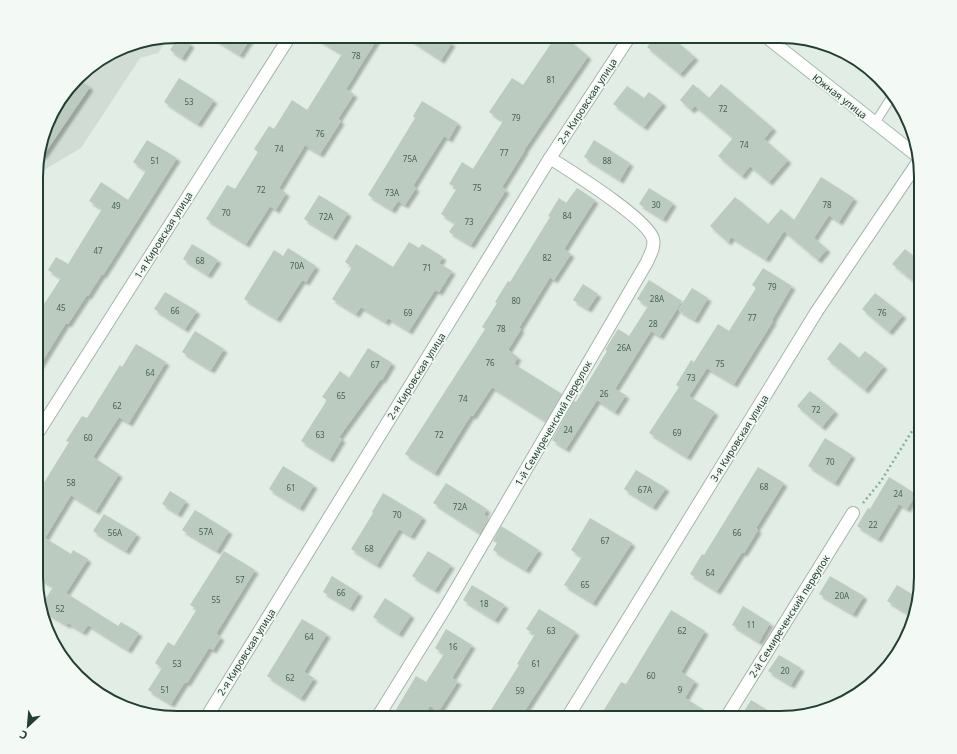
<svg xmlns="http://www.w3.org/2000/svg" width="957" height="754" viewBox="0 0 957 754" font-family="'Noto Sans',sans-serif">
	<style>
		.built { fill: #d1ddd4 }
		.building { fill: #bbcbc0; filter: url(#shadow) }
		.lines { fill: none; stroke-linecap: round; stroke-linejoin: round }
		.lane-casing { stroke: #a5b5ab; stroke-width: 10 }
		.street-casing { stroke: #a5b5ab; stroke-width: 14 }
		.secondary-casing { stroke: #a3bcad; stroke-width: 14 }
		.path { stroke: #82b296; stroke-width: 2.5; stroke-dasharray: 2 3; stroke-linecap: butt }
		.lane { stroke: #fff; stroke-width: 8 }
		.street { stroke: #fff; stroke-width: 12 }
		.secondary { stroke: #fff; stroke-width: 12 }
		.labels { text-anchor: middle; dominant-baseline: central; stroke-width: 3.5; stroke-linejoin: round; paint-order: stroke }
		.number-label { font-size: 8px; fill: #486253 }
		.street-label { font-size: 10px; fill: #223f2f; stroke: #f3f9f5 }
		.rim { fill: none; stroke: #223f2f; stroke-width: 2 }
	</style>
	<defs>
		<filter id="shadow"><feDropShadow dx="3.5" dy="3.5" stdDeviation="1" flood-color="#0004"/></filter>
	</defs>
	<rect width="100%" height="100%" fill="#e2ede5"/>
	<polygon class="built" points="169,37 158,53 140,58 81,148 37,174 37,158 55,107 84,71 131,44"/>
	<g class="building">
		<polygon points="179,36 191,44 182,58 170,50"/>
		<polygon points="210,36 252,36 240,55"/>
		<polygon points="313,36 379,36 346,89 354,94 338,119 341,121 320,154 305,145 279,188 286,193 276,210 270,206 246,244 206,219 227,185 235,189 258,152 254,149 269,126 274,129 292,100 307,110 342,54"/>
		<polygon points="405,36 441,36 452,43 441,60"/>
		<polygon points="556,36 564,36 588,56 524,150 525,150 502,187 506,190 471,245 449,232 455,223 441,214 457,188 449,184 462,162 473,169 503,121 489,112 512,78 523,85"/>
		<polygon points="656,36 670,36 695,57 680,74 647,47"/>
		<polygon points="179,78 214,100 198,124 164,102"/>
		<polygon points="78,79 90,87 43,156 39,153 55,106"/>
		<polygon points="693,84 709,98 721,84 773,128 764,139 788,160 769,182 750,166 742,176 718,156 733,138 695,106 691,110 680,100"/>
		<polygon points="627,86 644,98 649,92 663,103 644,127 613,104"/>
		<polygon points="422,101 458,123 449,139 444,136 413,186 416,188 405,205 398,201 392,210 368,195 415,118 413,116"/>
		<polygon points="147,140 177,158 103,275 102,274 88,296 87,295 68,324 66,323 37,370 37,315 61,278 48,270 56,257 68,264 102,209 89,201 101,182 128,200 146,171 133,162"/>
		<polygon points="594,140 630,163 620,180 584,157"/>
		<polygon points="821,177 854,198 839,222 829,215 814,238 827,249 818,260 784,231 766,259 731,237 728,242 710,226 735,197 768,224 781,209 794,220"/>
		<polygon points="577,188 595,200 564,249 571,254 554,280 550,277 519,328 521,329 508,350 518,357 514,364 562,394 546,421 492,387 473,416 471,415 435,473 405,454 485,329 482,327 497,303 495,302 508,281 510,282 550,217 548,216 559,198 566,203"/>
		<polygon points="649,188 673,203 663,219 639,204"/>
		<polygon points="319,195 348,213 333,237 304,219"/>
		<polygon points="409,242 419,248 422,244 443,257 439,263 452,271 439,292 435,290 409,331 388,318 386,322 361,307 356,314 332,299 352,267 345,262 356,244 393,267"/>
		<polygon points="192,244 218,260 208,275 183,259"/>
		<polygon points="288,248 316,266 306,282 302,280 277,319 244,299 274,250 283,256"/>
		<polygon points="905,249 921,262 921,287 892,264"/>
		<polygon points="763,268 792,286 772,320 773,321 734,384 707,368 689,396 715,412 687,457 649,433 679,387 676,385 691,360 694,362 718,324 729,331 756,288 752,285"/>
		<polygon points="649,280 682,301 660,336 651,331 615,389 626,395 615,412 597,400 566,449 552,440 574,401 576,402 607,351 605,350 618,329 629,336 648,306 637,299"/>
		<polygon points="583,284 598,294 588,309 573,300"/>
		<polygon points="692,288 708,298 695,320 678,310"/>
		<polygon points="165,292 197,311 185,329 154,309"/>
		<polygon points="875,293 903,315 889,332 862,309"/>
		<polygon points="195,331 224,349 211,370 182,352"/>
		<polygon points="840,342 859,358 865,351 884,366 865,390 827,359"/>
		<polygon points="136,344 166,362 129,423 119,417 93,457 119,474 96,511 71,495 45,538 71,554 73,550 88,559 66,593 118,626 121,622 139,633 128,650 88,625 83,632 68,623 67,625 42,610 41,606 53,587 36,576 37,494 69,442 66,441 82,416 87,418 120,365 122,367"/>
		<polygon points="368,348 392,363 382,380 381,379 339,437 342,439 330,459 301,441 327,400 322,397 340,371 349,378"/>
		<polygon points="810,391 835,411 822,427 797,406"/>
		<polygon points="825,438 852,455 835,483 808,466"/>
		<polygon points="283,466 314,485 300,508 269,489"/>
		<polygon points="758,467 784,483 756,528 758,530 744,553 742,552 717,591 690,574 702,554 704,555"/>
		<polygon points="636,470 666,488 653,507 624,489"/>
		<polygon points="889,477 916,494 907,509 899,504 878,539 857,526 868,508 870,509"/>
		<polygon points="446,483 487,509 484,515 489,518 480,533 433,503"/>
		<polygon points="170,491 186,501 178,514 162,504"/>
		<polygon points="383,493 423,517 411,536 399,529 377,565 351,549 373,513 372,512"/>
		<polygon points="195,510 229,531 217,551 182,530"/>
		<polygon points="104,514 137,534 126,551 93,531"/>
		<polygon points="590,518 632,543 593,603 564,585 582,557 571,550"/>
		<polygon points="501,526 539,550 526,570 493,550 497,543 493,541"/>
		<polygon points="224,551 255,570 216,634 221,637 213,650 209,648 187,683 185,682 171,704 148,690 162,668 155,663 168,642 174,646 197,609 190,605"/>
		<polygon points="428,551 451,565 435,590 412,576"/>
		<polygon points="332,576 359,593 350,608 323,592"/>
		<polygon points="830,576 864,596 853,614 819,594"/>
		<polygon points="472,585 505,605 495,620 463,600"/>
		<polygon points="897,585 918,598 914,617 887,601"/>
		<polygon points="385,598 411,615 399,634 373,617"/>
		<polygon points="743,606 770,623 759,642 732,625"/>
		<polygon points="539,609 576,632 520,718 486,718 519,665 517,664 535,634 526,629"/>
		<polygon points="671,610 705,631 681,672 695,681 685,698 717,718 599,718 621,682 626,684"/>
		<polygon points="302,619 327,634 304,672 314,678 301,698 267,676"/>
		<polygon points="446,629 472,645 452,678 458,681 439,711 430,706 423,718 391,718 416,676 426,682 444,654 435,648"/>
		<polygon points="779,655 801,668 791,685 768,671"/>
		<polygon points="751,700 780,718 740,718"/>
	</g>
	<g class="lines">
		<defs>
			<polyline id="lane" points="875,123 892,96"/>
			<g id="street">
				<polyline points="37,434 290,36"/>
				<polyline points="206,718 550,158 630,36"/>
				<path d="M 377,718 L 447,605 L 647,262 C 650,255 655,247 653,239 C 648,219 570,171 550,158"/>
				<polyline points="567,718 817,311 918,162"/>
				<polyline points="726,718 853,513"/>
			</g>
			<polyline id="secondary" points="765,36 916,155"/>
		</defs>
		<use href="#lane" class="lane-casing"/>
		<use href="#street" class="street-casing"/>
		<use href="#secondary" class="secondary-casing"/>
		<polyline class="path" points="863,503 881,481 914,428 921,423"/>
		<use href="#lane" class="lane"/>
		<use href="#street" class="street"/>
		<use href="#secondary" class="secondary"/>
	</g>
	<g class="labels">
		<g class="number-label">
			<text x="356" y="55">78</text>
			<text x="551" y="79">81</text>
			<text x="189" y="101">53</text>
			<text x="723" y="108">72</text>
			<text x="516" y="117">79</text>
			<text x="320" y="133">76</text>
			<text x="744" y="144">74</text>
			<text x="279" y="148">74</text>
			<text x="504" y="152">77</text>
			<text x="410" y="158">75А</text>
			<text x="155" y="160">51</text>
			<text x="607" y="160">88</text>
			<text x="477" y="187">75</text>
			<text x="261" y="189">72</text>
			<text x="392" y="192">73А</text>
			<text x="656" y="204">30</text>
			<text x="827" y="204">78</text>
			<text x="116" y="205">49</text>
			<text x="226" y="212">70</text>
			<text x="567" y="215">84</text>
			<text x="326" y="216">72А</text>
			<text x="469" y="221">73</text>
			<text x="98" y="250">47</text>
			<text x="547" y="257">82</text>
			<text x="200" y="260">68</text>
			<text x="297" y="265">70А</text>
			<text x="427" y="267">71</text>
			<text x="772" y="286">79</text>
			<text x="657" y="298">28А</text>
			<text x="516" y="300">80</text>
			<text x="61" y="307">45</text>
			<text x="175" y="310">66</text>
			<text x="408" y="312">69</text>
			<text x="882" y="312">76</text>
			<text x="752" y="317">77</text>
			<text x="653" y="323">28</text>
			<text x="501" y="328">78</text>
			<text x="624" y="347">26А</text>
			<text x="490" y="362">76</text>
			<text x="720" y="363">75</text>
			<text x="375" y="364">67</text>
			<text x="150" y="372">64</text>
			<text x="691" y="377">73</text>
			<text x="604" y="393">26</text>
			<text x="341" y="395">65</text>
			<text x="463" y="398">74</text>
			<text x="117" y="405">62</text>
			<text x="816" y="409">72</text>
			<text x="568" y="429">24</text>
			<text x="677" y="432">69</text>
			<text x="320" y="434">63</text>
			<text x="439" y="434">72</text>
			<text x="88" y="437">60</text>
			<text x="830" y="461">70</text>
			<text x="71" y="482">58</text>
			<text x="764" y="486">68</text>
			<text x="291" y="487">61</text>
			<text x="645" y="489">67А</text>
			<text x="898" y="493">24</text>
			<text x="460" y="506">72А</text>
			<text x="397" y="514">70</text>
			<text x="873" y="524">22</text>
			<text x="206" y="531">57А</text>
			<text x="115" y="532">56А</text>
			<text x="737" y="532">66</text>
			<text x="605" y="540">67</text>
			<text x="369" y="548">68</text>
			<text x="710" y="572">64</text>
			<text x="240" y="579">57</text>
			<text x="585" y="584">65</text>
			<text x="341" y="592">66</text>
			<text x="842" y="595">20А</text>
			<text x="216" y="599">55</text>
			<text x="484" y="603">18</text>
			<text x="60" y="608">52</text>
			<text x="751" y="624">11</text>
			<text x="551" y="630">63</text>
			<text x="682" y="630">62</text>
			<text x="309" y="636">64</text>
			<text x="453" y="646">16</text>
			<text x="177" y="663">53</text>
			<text x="536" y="663">61</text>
			<text x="785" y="670">20</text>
			<text x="651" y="675">60</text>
			<text x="290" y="677">62</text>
			<text x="165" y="689">51</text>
			<text x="680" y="689">9</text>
			<text x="520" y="690">59</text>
		</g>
		<g class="street-label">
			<text transform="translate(840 96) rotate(38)">Южная улица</text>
			<text transform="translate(587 101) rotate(-57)">2-я Кировская улица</text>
			<text transform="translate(163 235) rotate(-58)">1-я Кировская улица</text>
			<text transform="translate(416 376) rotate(-58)">2-я Кировская улица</text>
			<text transform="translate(553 423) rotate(-60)">1-й Семиреченский переулок</text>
			<text transform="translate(739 438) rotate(-58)">3-я Кировская улица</text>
			<text transform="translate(789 616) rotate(-58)">2-й Семиреченский переулок</text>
			<text transform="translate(246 652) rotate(-58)">2-я Кировская улица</text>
		</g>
	</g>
	<path d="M0 0H957V754H0ZM177 43H780A134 134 0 0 1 914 177V577A134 134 0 0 1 780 711H177A134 134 0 0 1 43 577V177A134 134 0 0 1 177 43Z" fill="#f3f9f5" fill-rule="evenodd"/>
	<path class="rim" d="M177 43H780A134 134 0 0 1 914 177V577A134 134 0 0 1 780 711H177A134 134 0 0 1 43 577V177A134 134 0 0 1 177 43Z"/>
	<g transform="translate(28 726) rotate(206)" stroke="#f3f9f5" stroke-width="3" paint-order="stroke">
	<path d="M0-3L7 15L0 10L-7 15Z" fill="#223f2f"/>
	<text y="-6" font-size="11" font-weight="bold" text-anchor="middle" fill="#223f2f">С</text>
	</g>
</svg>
